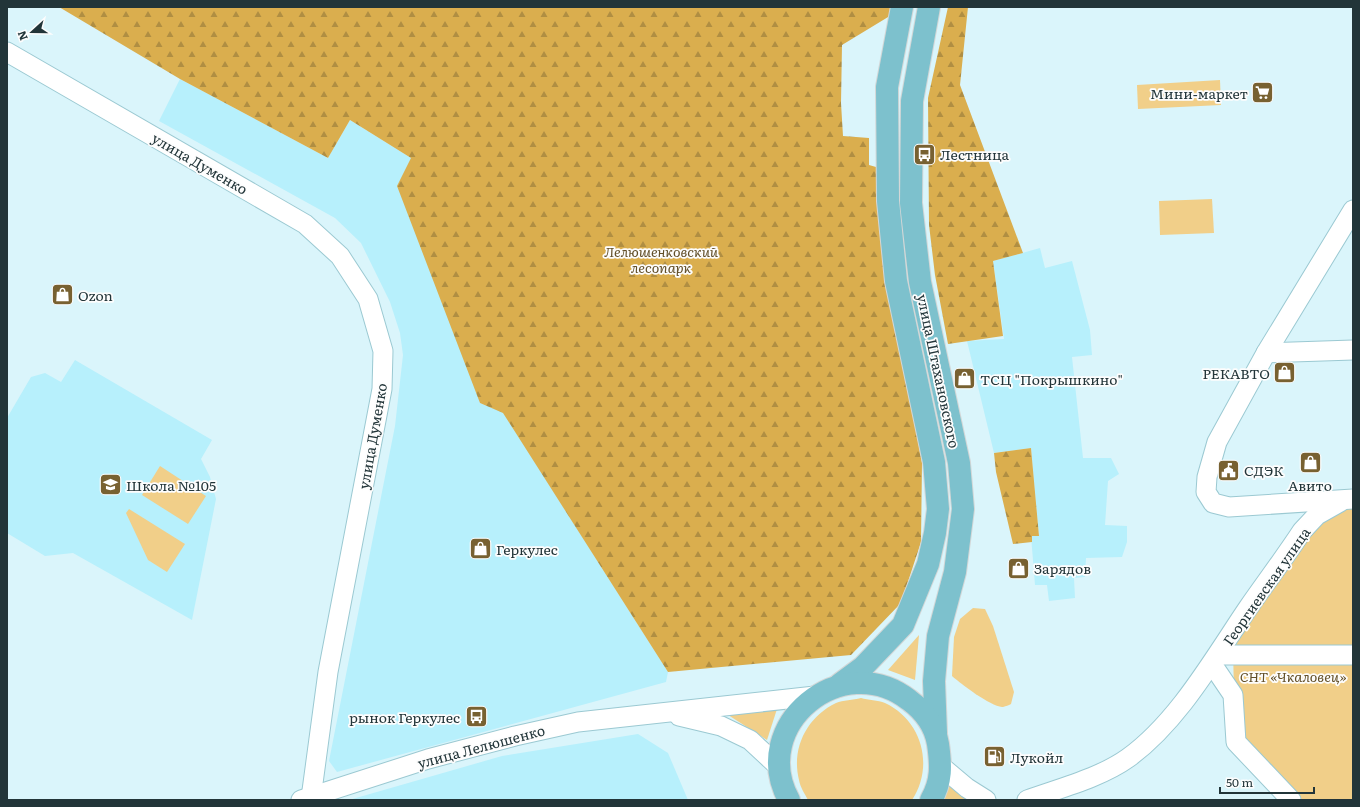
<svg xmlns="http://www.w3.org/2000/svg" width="1360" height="807" viewBox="0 0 1360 807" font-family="Literata,serif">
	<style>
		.built { fill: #b7f0fc }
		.green { fill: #f1cf89 }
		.forest { fill: url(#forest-firs) }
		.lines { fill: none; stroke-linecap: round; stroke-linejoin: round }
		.minor-casing { stroke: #9bc9d2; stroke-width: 21 }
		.major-casing { stroke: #d3d7d7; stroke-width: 24 }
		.minor { stroke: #fff; stroke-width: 19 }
		.major { stroke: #7dc1cd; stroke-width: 22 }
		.labels { text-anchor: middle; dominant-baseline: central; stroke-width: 3.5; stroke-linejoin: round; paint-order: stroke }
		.poi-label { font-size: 14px; fill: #223539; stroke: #fdfdfd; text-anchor: start }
		.street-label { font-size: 14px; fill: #223539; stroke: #fdfdfd }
		.park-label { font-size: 14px; font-style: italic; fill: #624f28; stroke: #fdfdfd }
	</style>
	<defs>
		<pattern id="forest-firs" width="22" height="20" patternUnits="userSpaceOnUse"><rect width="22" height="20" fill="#daae4e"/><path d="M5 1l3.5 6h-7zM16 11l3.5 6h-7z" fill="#b08e42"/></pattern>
	</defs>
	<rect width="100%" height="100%" fill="#daf5fb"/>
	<g class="built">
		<polygon points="180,79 328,158 350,120 411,158 480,403 503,412 668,672 666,682 337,772 329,761 395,426 403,355 400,333 390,302 361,243 335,218 159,121"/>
		<polygon points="1040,248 1045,268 1072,261 1090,330 1092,355 1072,357 1083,458 1111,458 1119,474 1108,481 1105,525 1127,526 1127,542 1122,557 1086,558 1085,577 1074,578 1075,598 1049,601 1047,585 1035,585 1031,536 1039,536 1031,448 994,453 967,341 1004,339 993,261"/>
		<polygon points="75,360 212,440 201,459 210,477 216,499 192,620 73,553 45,556 7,533 7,418 31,377 45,373 61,382"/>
		<polygon points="638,734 668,753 688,800 349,800 502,756"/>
	</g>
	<g class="green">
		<polygon points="1220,80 1221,105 1138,109 1137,85"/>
		<polygon points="1212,199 1214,233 1160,235 1159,201"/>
		<polygon points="160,466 206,496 188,524 142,495"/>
		<polygon points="1353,505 1353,800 1301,800 1235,733 1233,650 1301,528"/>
		<polygon points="129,509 185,544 167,572 148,560 126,513"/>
		<path d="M 973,608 L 985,609 L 993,626 L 1014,692 L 1011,704 C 1009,705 1004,707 1002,707 C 990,706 961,684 952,676 L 954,637 L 960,619 Z"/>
		<polygon points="919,635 915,680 888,670"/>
		<path d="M 861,698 C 868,700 878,700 885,703 C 923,721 934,767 912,800 L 808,800 C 805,794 800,787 799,780 C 791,748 807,717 836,703 C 843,700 853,700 861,698 Z"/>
		<polygon points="777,709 767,740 725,713"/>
		<polygon points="947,782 979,800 940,800"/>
	</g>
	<g class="forest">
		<polygon points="59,7 896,7 898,11 842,45 841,103 843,136 869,138 869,165 876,167 880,235 922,463 921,542 901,603 851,655 668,672 503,413 480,403 397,186 411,158 350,120 328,158 180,79"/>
		<polygon points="948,7 968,7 960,85 1023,253 993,261 1003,336 948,344 935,275 929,225 928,98"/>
		<polygon points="1031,448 1039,536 1032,536 1032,542 1013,544 996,472 994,453"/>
	</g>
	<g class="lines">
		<defs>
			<g id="minor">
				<polyline points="7,52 305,224 340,256 368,299 383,351 382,389 328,672 311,798"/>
				<polyline points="1353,210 1266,353 1217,442 1207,477 1206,492 1213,503 1229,507 1353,499"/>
				<polyline points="1266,353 1353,350"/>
				<polyline points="1219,655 1353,655"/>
				<polyline points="1212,664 1233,695 1236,742 1291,800"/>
				<polyline points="679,716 721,726 750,740 779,767"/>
				<polyline points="942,767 967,788 986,800"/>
				<polyline points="301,800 428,759 515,736 578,722 815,696"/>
				<path d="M 1027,800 C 1060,788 1100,778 1128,758 C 1178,722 1214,658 1248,608 C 1266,582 1285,557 1302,531 L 1317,515 L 1340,502"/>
			</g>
			<g id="major">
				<polyline points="929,7 912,101 911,203 920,282 959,463 963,509 955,572 938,636 934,681 936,733"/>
				<polyline points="840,684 863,667 903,625 928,564 935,533 938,509 934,462 896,281 888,201 887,87 902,7"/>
				<path d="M 789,800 C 748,725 842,648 909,700 C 924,711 935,726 938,744 C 941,765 942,781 931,800"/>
			</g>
		</defs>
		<use href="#minor" class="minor-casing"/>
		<use href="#major" class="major-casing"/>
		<use href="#minor" class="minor"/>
		<use href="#major" class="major"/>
	</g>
	<defs>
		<symbol id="supermarket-square" viewBox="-11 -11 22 22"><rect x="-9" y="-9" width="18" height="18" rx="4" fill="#786131" stroke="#fdfdfd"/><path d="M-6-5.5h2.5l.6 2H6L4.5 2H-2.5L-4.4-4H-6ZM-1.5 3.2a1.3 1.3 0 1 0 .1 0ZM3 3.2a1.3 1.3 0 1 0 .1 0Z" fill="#fff"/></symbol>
		<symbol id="bus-square" viewBox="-11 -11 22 22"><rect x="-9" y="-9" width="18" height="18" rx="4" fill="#786131" stroke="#fdfdfd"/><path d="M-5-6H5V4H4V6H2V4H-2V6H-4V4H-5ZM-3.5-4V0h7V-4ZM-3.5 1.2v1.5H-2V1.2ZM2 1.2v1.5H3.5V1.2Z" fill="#fff"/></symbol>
		<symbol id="shop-square" viewBox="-11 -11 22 22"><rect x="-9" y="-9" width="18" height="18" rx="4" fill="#786131" stroke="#fdfdfd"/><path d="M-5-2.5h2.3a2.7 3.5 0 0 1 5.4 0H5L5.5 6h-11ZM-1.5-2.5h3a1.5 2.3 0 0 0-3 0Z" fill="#fff"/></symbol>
		<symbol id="civic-square" viewBox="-11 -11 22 22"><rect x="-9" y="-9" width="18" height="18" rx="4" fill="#786131" stroke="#fdfdfd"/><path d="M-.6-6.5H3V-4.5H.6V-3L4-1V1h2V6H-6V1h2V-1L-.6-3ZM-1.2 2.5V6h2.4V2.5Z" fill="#fff"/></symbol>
		<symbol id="school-square" viewBox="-11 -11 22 22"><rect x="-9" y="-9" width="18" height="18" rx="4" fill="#786131" stroke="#fdfdfd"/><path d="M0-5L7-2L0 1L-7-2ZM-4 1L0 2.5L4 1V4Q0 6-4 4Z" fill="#fff"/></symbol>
		<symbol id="fuel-square" viewBox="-11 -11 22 22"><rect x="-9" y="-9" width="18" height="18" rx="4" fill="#786131" stroke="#fdfdfd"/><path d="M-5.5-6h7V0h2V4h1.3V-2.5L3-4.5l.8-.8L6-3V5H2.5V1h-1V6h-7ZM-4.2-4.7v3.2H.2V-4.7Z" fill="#fff"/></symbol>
	</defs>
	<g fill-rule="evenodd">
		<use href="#supermarket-square" x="1250" y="80" width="25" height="25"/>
		<use href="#bus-square" x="912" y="142" width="25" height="25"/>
		<use href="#shop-square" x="50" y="282" width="25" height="25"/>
		<use href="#shop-square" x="1272" y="360" width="25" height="25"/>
		<use href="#shop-square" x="952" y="366" width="25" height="25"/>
		<use href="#shop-square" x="1298" y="450" width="25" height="25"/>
		<use href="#civic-square" x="1216" y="458" width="25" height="25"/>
		<use href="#school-square" x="98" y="472" width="25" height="25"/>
		<use href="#shop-square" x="468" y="536" width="25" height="25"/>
		<use href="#shop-square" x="1006" y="556" width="25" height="25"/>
		<use href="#bus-square" x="464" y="704" width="25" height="25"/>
		<use href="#fuel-square" x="982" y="744" width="25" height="25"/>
	</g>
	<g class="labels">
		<g class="poi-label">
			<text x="1248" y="93" text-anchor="end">Мини-маркет</text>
			<text x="940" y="154">Лестница</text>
			<text x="78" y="295">Ozon</text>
			<text x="1270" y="373" text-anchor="end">РЕКАВТО</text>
			<text x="980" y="379">ТСЦ "Покрышкино"</text>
			<text x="1244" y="470">СДЭК</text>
			<text x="126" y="485">Школа №105</text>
			<text x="1310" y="485" text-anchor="middle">Авито</text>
			<text x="496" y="549">Геркулес</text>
			<text x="1034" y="568">Зарядов</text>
			<text x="460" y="717" text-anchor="end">рынок Геркулес</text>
			<text x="1010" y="757">Лукойл</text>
		</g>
		<g class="street-label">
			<text transform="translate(200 163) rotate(30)">улица Думенко</text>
			<text transform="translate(939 371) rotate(78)">улица Штахановского</text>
			<text transform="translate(372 436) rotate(-80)">улица Думенко</text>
			<text transform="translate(1266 586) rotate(-55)">Георгиевская улица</text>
			<text transform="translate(481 746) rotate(-15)">улица Лелюшенко</text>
		</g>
		<g class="park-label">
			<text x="661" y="251">Лелюшенковский<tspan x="661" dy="16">лесопарк</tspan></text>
			<text x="1293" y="676">СНТ «Чкаловец»</text>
		</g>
	</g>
	<rect width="1360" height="807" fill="none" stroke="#223539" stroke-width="16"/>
	<g transform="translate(32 32) rotate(249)" stroke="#fdfdfd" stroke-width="3" paint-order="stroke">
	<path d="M0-3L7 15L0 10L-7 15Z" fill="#223539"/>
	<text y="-6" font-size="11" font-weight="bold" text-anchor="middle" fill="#223539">N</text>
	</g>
	<path d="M1220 787v6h94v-6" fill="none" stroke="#223539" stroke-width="2"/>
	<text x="1226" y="787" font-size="12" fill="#223539" stroke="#fdfdfd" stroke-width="3" paint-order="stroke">50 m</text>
</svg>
